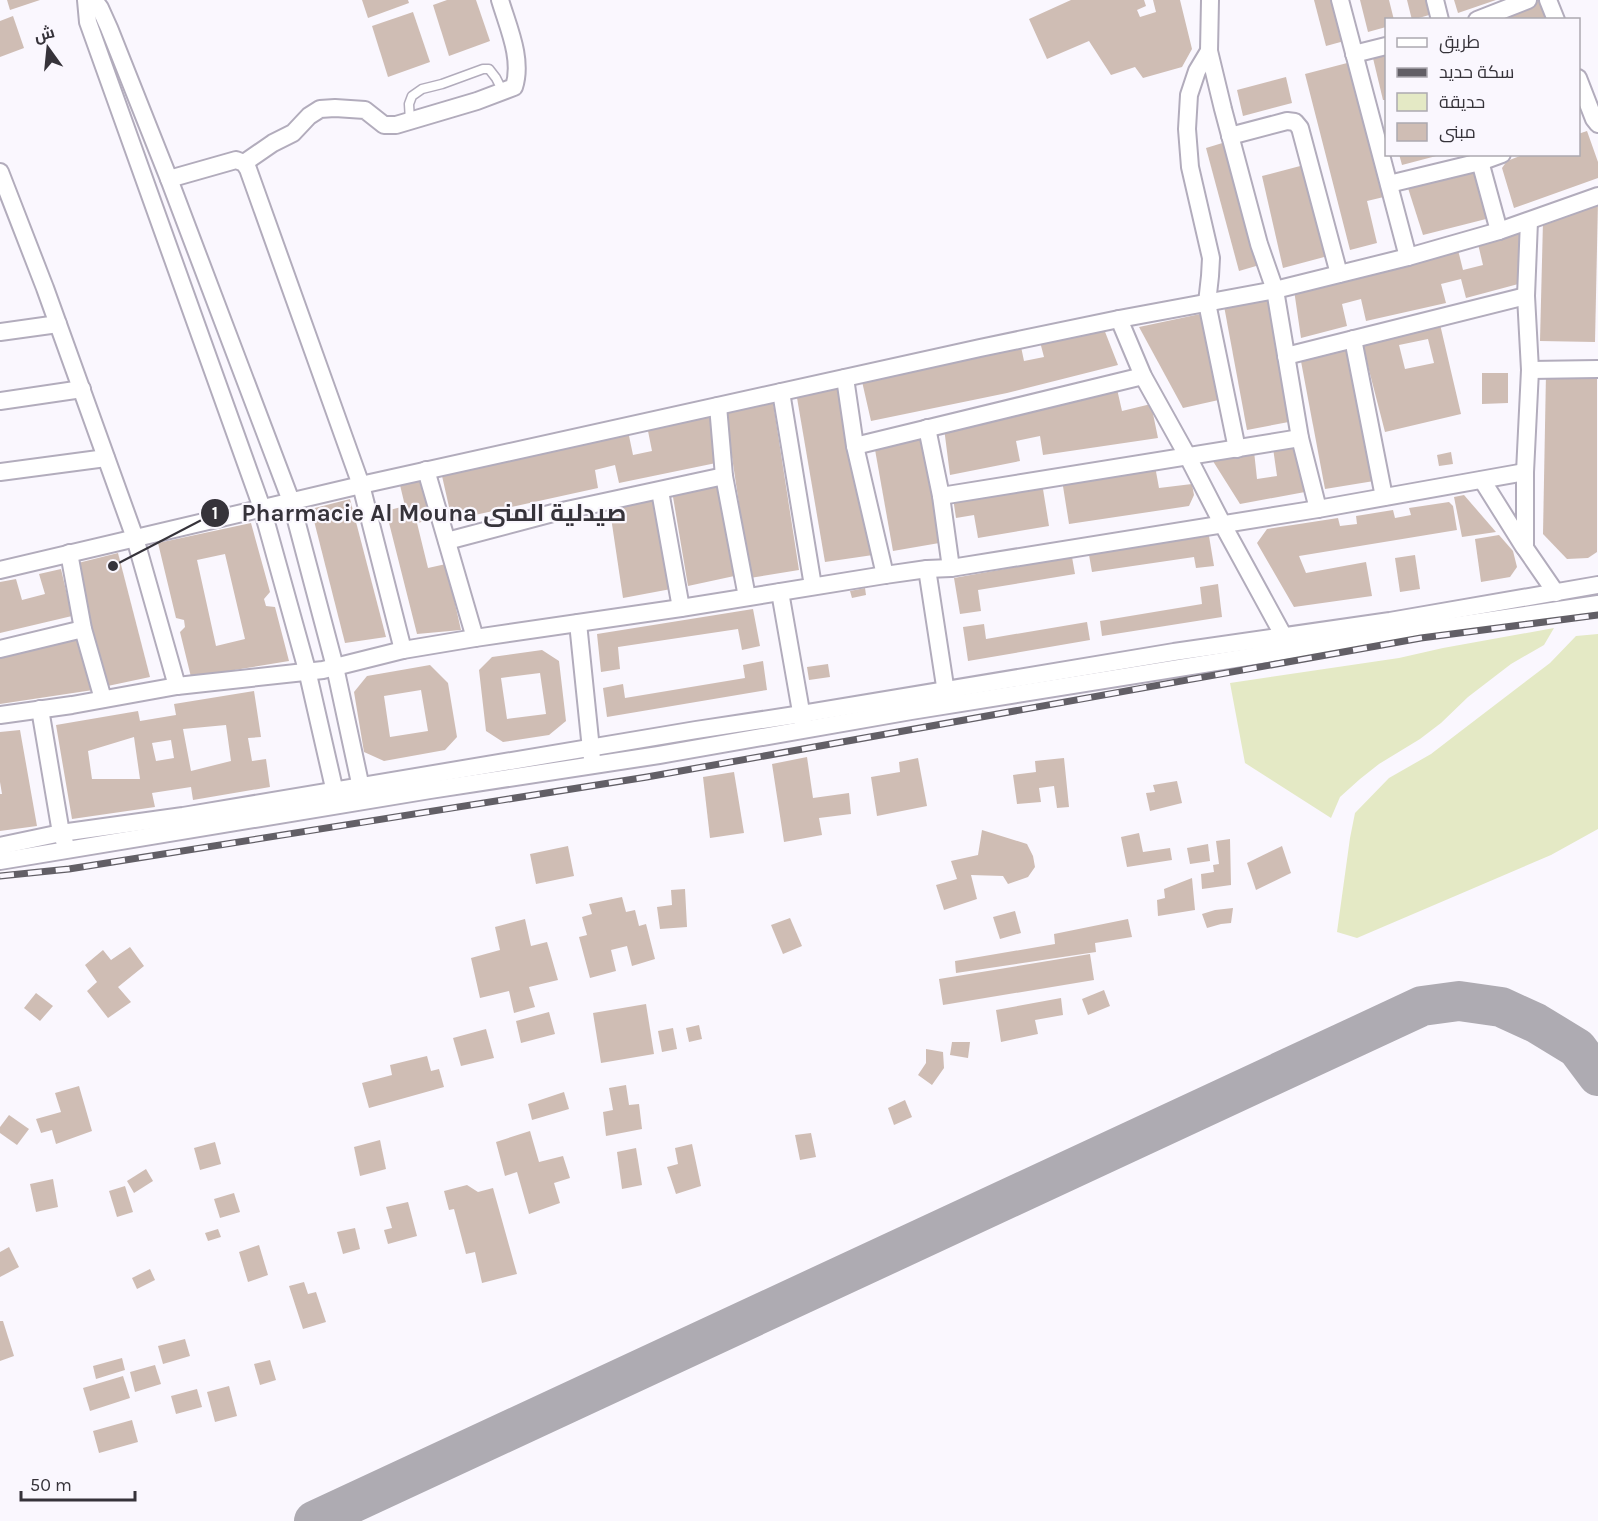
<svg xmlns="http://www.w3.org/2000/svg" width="1598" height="1521" viewBox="0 0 1598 1521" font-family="Karla,Cairo,sans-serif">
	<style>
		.green { fill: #e4e9c5 }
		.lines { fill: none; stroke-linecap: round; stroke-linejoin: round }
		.taxiway { stroke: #aeabb2; stroke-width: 40 }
		.building { fill: #cfbdb4; fill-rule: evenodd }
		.lane-casing { stroke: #b2acbc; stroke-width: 11 }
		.street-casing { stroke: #b2acbc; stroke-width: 20 }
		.lane { stroke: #fff; stroke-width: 8 }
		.street { stroke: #fff; stroke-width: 16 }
		.rail-casing { stroke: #625f66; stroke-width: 7 }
		.rail { stroke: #faf7fe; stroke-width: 4.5; stroke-dasharray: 14; stroke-linecap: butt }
		.leader { fill: none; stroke: #36333a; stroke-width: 2 }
		.callout-dot { fill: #36333a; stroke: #faf7fe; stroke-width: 2 }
		.mark-label { font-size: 18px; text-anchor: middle; font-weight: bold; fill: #fff }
		.callout-label { font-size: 24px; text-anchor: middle; font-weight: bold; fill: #36333a; stroke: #faf7fe; stroke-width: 4.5; stroke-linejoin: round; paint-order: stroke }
	</style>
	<rect width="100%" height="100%" fill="#faf7fe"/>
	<g class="green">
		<polygon points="1554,628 1544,645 1511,664 1468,697 1441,723 1420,739 1379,764 1360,779 1340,797 1331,818 1245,763 1230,683 1399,658 1443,648"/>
		<polygon points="1598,634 1598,829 1551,855 1357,938 1337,932 1350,838 1355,813 1389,778 1431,754 1457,734 1550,663 1576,636"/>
	</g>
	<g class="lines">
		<polyline class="taxiway" points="314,1521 1422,1006 1459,1001 1501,1007 1536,1023 1577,1048 1598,1076"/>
	</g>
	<g class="building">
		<polygon points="7,0 40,0 10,10"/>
		<polygon points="362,0 408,0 409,3 368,18"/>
		<polygon points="447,0 476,0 490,41 449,56 433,5"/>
		<polygon points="1071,0 1144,0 1146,6 1137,10 1140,17 1156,12 1153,0 1180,0 1192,49 1182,67 1143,78 1135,67 1111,75 1089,41 1047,59 1029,19"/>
		<polygon points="1314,0 1337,0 1348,40 1326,46"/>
		<polygon points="1360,0 1389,0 1394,20 1386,20 1386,27 1368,32"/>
		<polygon points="1407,0 1432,0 1436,13 1412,20"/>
		<polygon points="1454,0 1496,0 1458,13"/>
		<polygon points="1541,0 1551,20 1506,20 1504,14"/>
		<polygon points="413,12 430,62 388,77 372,26"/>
		<polygon points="13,16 24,48 0,57 0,21"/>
		<polygon points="1386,50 1386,100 1383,100 1372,54"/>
		<polygon points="1351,62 1388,196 1367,201 1377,243 1350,250 1305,74"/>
		<polygon points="1286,77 1292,103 1243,116 1237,90"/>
		<polygon points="1587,131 1598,162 1598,178 1514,208 1502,168 1507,161 1525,154 1578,154 1578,134"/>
		<polygon points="1229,141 1263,264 1239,271 1206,148"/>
		<polygon points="1399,154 1440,154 1440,155 1402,165"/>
		<polygon points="1304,165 1328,256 1283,268 1262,176"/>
		<polygon points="1477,168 1490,218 1423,235 1407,185"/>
		<polygon points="1598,201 1595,342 1540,341 1543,221"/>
		<polygon points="1520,233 1522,283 1466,298 1461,279 1441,284 1446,303 1366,321 1361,299 1342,304 1347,326 1301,338 1294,290 1458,250 1463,270 1483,265 1478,244"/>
		<polygon points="1271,296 1294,421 1247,430 1224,306"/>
		<polygon points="1205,313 1223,399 1183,408 1139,327"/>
		<path d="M 1439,320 L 1461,414 L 1385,432 L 1361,339 ZM 1428,339 L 1434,363 L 1405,369 L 1399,345 Z"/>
		<polygon points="1102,324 1118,365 1007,393 871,421 861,377 1020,342 1024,361 1044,357 1039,338"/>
		<polygon points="1349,345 1374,481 1325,489 1300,356"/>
		<polygon points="1482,373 1508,373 1508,403 1482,404"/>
		<polygon points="1546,373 1597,373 1597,552 1588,558 1567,559 1543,534"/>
		<polygon points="843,383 873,555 825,562 796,392"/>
		<polygon points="1117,389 1122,411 1151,404 1158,438 1043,455 1040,436 1016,441 1020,461 950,475 944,428"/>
		<polygon points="773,402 799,570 750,578 725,410"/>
		<polygon points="711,411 716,463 619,483 615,465 595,470 598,488 452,520 442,476 628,431 633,455 652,451 647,426"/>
		<polygon points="924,433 945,542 893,551 874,444"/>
		<polygon points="1297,444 1305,492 1240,504 1211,458 1254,451 1257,479 1277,476 1273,448"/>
		<polygon points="1451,452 1453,464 1439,466 1437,455"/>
		<polygon points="1155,466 1159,488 1192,484 1194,495 1189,506 1069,524 1062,480"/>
		<polygon points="425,480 435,519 417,523 428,568 446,564 461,630 417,634 386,511 405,506 400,485"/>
		<polygon points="722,480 739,575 688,586 672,491"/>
		<polygon points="1042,483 1049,526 978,538 974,515 956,518 953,498"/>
		<polygon points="1464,495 1496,532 1462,537 1454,497"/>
		<polygon points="655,496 671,589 623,598 609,504"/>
		<polygon points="350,499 386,637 345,643 311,509"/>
		<polygon points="1449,502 1453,506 1457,530 1299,556 1306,573 1366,562 1372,596 1294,607 1257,543 1267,529 1338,518 1340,526 1357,524 1356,516 1393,510 1395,518 1411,515 1409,508"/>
		<path d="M 251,523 L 270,592 L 264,599 L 266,606 L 275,607 L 289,661 L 191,677 L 180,632 L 185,627 L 184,620 L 176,618 L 158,543 ZM 225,554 L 245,639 L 216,646 L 197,560 Z"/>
		<polygon points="1499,535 1513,551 1517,567 1510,577 1481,582 1475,539"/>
		<polygon points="1209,536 1214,566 1196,568 1194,557 1092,572 1089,555"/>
		<polygon points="118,553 150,677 103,687 74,564"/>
		<polygon points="1415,555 1420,589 1400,592 1395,558"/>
		<polygon points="1072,557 1075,574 978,590 981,611 960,614 954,578"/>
		<polygon points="61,569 72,616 0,633 0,582 16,579 22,600 45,594 39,574"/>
		<polygon points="1218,584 1222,617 1102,636 1100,621 1202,604 1200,587"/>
		<polygon points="865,588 866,595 852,598 850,591"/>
		<polygon points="753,609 760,646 742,650 738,629 618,647 620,669 601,672 597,634"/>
		<polygon points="1087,622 1090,640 968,661 963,627 984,624 986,639"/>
		<polygon points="80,636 93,690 0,704 0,654"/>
		<path d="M 542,650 L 559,661 L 566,721 L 549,735 L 503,742 L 486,731 L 479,670 L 492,657 ZM 540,673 L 546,714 L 507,719 L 501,678 Z"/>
		<polygon points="763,661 767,690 607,717 603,688 623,684 625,698 745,678 743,665"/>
		<polygon points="828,664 830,677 809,680 807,667"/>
		<path d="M 430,665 L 448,683 L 457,737 L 445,750 L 384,761 L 364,752 L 354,692 L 367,676 ZM 421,690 L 428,731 L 390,737 L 384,696 Z"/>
		<path d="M 254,691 L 261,737 L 248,738 L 252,761 L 266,759 L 270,787 L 193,800 L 191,787 L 152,793 L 155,807 L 72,819 L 56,725 L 138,711 L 140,721 L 176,715 L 174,704 ZM 226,725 L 231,761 L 191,771 L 183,729 ZM 134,737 L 140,779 L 92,779 L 88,751 ZM 171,740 L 174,758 L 156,761 L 152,743 Z"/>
		<polygon points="20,730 37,826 0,831 0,794 2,794 0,782 0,732"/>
		<polygon points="807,757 813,798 849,793 851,814 819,818 822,835 784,842 772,764"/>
		<polygon points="918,758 927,806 877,816 871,777 900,772 899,762"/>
		<polygon points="1064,758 1069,807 1057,808 1054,786 1039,788 1041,802 1017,804 1013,775 1036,772 1035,761"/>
		<polygon points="734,772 744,833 710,838 703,777"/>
		<polygon points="1177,781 1182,803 1150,811 1146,793 1155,792 1153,785"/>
		<polygon points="982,830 1027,844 1033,856 1035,867 1028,877 1008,884 1003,876 971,875 977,899 944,910 936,885 957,879 951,861 978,855"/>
		<polygon points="1139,833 1143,852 1170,848 1172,860 1127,867 1121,837"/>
		<polygon points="1230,839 1231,885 1202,889 1201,874 1214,872 1213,865 1219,864 1216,841"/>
		<polygon points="1208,844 1210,861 1190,864 1187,848"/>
		<polygon points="568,846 574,876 536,884 530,854"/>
		<polygon points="1282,846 1291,873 1256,890 1247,863"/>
		<polygon points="1192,878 1195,910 1158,916 1157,900 1165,898 1164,889"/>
		<polygon points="685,889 687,927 660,929 657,907 672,905 671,890"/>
		<polygon points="622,897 626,912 635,910 639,926 646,924 655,959 632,966 627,946 611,950 616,971 590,978 579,937 587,935 582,917 592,914 589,904"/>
		<polygon points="1233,908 1231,923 1221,924 1207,928 1202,914 1215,910"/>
		<polygon points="1015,911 1021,933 1000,939 993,917"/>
		<polygon points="790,918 802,946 783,954 771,925"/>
		<polygon points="525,919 531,946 547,942 558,980 529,987 535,1007 514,1013 509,991 480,998 471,958 500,950 495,927"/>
		<polygon points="1128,919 1132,937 1095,943 1096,952 956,973 955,961 1055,944 1054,934"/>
		<polygon points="130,947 144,966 118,987 131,1002 108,1018 87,991 97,982 85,965 103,950 111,960"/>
		<polygon points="1090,954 1094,980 943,1005 939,979"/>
		<polygon points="1104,990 1110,1006 1088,1015 1082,999"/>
		<polygon points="36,993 53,1006 40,1021 24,1008"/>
		<polygon points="1061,998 1063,1015 1035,1020 1038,1034 1001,1042 996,1010"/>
		<polygon points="646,1004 654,1054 601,1063 593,1013"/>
		<polygon points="549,1012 555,1034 521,1043 516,1021"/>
		<polygon points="699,1025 702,1039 689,1042 686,1028"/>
		<polygon points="673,1028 677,1049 662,1052 658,1031"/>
		<polygon points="486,1029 494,1058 461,1066 453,1038"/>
		<polygon points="952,1042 970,1042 968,1058 950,1055"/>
		<polygon points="926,1049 943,1052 944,1068 932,1085 918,1075 926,1063"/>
		<polygon points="427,1056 431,1071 439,1069 444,1087 369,1108 362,1083 392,1075 390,1065"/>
		<polygon points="626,1085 629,1105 639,1104 642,1129 606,1136 603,1112 613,1110 609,1088"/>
		<polygon points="79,1086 92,1131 56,1144 52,1130 41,1133 36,1119 61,1112 55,1093"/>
		<polygon points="564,1092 569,1109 532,1120 528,1104"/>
		<polygon points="905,1100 912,1117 894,1125 888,1108"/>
		<polygon points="9,1115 29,1129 17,1145 0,1133 0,1127"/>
		<polygon points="530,1131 539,1162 563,1156 570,1178 554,1183 560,1203 529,1214 517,1172 505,1176 496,1142"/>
		<polygon points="811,1133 816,1157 800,1160 795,1135"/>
		<polygon points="380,1140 386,1169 360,1176 354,1147"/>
		<polygon points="215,1142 221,1164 200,1170 194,1148"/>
		<polygon points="692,1144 701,1186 676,1194 667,1167 678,1164 675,1148"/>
		<polygon points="636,1148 642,1185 622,1189 617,1152"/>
		<polygon points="146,1169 153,1181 134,1193 127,1181"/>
		<polygon points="53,1179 58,1207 36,1212 30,1184"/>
		<polygon points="467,1185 478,1192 493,1188 517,1274 482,1283 475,1252 466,1254 454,1209 449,1210 444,1191"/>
		<polygon points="125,1186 133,1212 117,1217 109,1191"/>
		<polygon points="234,1193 240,1212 220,1218 214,1199"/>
		<polygon points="408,1202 417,1236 388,1244 384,1230 392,1228 386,1207"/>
		<polygon points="355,1228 360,1249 343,1254 337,1232"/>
		<polygon points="218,1229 221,1237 208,1241 205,1233"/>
		<polygon points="259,1245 268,1275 248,1282 239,1252"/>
		<polygon points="9,1247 19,1267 0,1277 0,1252"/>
		<polygon points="150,1269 155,1280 137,1289 132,1278"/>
		<polygon points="304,1282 308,1294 316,1292 326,1322 303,1329 289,1286"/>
		<polygon points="0,1321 3,1321 14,1356 0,1361"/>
		<polygon points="185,1339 190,1356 163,1364 158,1346"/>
		<polygon points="122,1358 125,1370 96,1379 93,1366"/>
		<polygon points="270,1360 276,1380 260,1385 254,1364"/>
		<polygon points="155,1365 161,1384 135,1392 130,1372"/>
		<polygon points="123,1376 130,1398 90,1411 83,1388"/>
		<polygon points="229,1386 237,1416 215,1422 207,1392"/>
		<polygon points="197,1389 202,1407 176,1414 171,1396"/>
		<polygon points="132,1420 138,1442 99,1453 93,1431"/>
	</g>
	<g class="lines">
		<defs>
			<polyline id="lane" points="410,121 409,104 412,96 422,89 442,84 483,69 489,69 496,78 503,92"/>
			<g id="street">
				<polyline points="86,0 88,22 262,508 307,670 337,801"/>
				<polyline points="94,0 100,8 109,28 169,179 291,501 335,667 363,797"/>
				<polyline points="1210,0 1209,51 1223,109 1259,244 1275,290 1300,438 1318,509"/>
				<polyline points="1340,0 1408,257"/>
				<polyline points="1435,0 1440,20"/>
				<polyline points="1548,0 1556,20"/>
				<polyline points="1477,20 1528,0"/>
				<polyline points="1209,51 1197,71 1189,95 1187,129 1190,167 1211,258 1210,276 1207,303 1237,449"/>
				<polyline points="1354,54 1386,46"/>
				<polyline points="1578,78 1594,119 1598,124"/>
				<polyline points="1230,136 1287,121 1295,122 1300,128 1339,274"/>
				<polyline points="1478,154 1499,231"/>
				<path d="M 244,163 L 273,143 L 293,133 L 309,116 L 320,109 L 335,108 L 365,110 L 384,125 L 396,125 L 477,101 L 514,87 C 523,59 508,27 500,0"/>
				<polyline points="0,172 45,288 135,538 177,686"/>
				<polyline points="169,179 236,160 244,163 248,169 361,485 403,650"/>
				<polyline points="1389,184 1480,162 1502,154"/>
				<polyline points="1529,221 1526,296 1530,370 1525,472 1525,548 1556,593"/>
				<polyline points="1119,319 1143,376 1188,457 1223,525 1288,644"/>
				<polyline points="0,332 58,324"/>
				<polyline points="1353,339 1384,497"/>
				<polyline points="1286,356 1526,296"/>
				<polyline points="1530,370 1598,369"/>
				<polyline points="845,378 855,446 885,575"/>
				<polyline points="781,392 813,586"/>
				<polyline points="0,401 82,389"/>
				<polyline points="718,406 724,476 747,597"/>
				<polyline points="927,428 941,496 951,568"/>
				<polyline points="855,446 1143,376"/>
				<polyline points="426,470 475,638"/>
				<polyline points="0,472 106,458"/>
				<polyline points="1482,480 1524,547"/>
				<polyline points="660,491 681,608"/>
				<polyline points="941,496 1300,438"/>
				<polyline points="447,541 553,513 724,476"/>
				<polyline points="69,553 83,629 103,699"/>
				<polyline points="927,569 947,699"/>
				<polyline points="0,570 361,485 980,348 1119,319 1275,290 1408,257 1499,231 1598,196"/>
				<polyline points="780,592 803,723"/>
				<polyline points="578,623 592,759"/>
				<polyline points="0,649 83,629"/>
				<polyline points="40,709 61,833 65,843"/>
				<polyline points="0,715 72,705 177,686 323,670 403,650 475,638 681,608 885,575 927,569 951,568 1318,509 1525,472"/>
				<polyline points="0,846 61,833 183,816 696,730 802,714 1174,652 1390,621 1598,585"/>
				<polyline points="0,861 430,790 659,755 911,711 1291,650 1598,604"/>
			</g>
		</defs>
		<use href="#lane" class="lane-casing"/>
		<use href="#street" class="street-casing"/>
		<use href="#lane" class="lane"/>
		<use href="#street" class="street"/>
		<defs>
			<polyline id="rail" points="0,876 69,869 647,777 1421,638 1598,615"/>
		</defs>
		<use href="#rail" class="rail-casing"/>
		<use href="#rail" class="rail"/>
	</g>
	<path class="leader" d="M113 566L215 513"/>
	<g class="callout-dot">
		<circle cx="113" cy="566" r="6"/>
		<circle cx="215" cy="513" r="15"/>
	</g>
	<g class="mark-label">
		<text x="215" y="519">1</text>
	</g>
	<g class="callout-label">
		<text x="434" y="521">Pharmacie Al Mouna صيدلية المنى</text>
	</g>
	<rect x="1385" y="18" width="195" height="138" fill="#faf7fe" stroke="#aca9b0" stroke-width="1.5"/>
	<rect x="1397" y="38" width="30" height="9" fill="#ffffff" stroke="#aca9b0" stroke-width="1.5"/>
	<text x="1439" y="48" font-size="18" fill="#36333a">طريق</text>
	<rect x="1397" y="68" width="30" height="9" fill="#625f66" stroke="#aca9b0" stroke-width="1.5"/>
	<text x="1439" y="78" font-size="18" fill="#36333a">سكة حديد</text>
	<rect x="1397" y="93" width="30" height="18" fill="#e4e9c5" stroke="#aca9b0" stroke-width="1.5"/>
	<text x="1439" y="108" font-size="18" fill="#36333a">حديقة</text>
	<rect x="1397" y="123" width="30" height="18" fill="#cfbdb4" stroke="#aca9b0" stroke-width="1.5"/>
	<text x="1439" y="138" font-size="18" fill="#36333a">مبنى</text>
	<g transform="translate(48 48) rotate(345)" stroke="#faf7fe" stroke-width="4.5" paint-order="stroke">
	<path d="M0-4.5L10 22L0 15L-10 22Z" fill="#36333a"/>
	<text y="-9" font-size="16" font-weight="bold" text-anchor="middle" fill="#36333a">ش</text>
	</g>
	<path d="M21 1491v9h114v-9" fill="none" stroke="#36333a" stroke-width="3"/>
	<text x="30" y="1491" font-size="18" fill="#36333a" stroke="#faf7fe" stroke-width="4.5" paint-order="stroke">50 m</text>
</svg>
